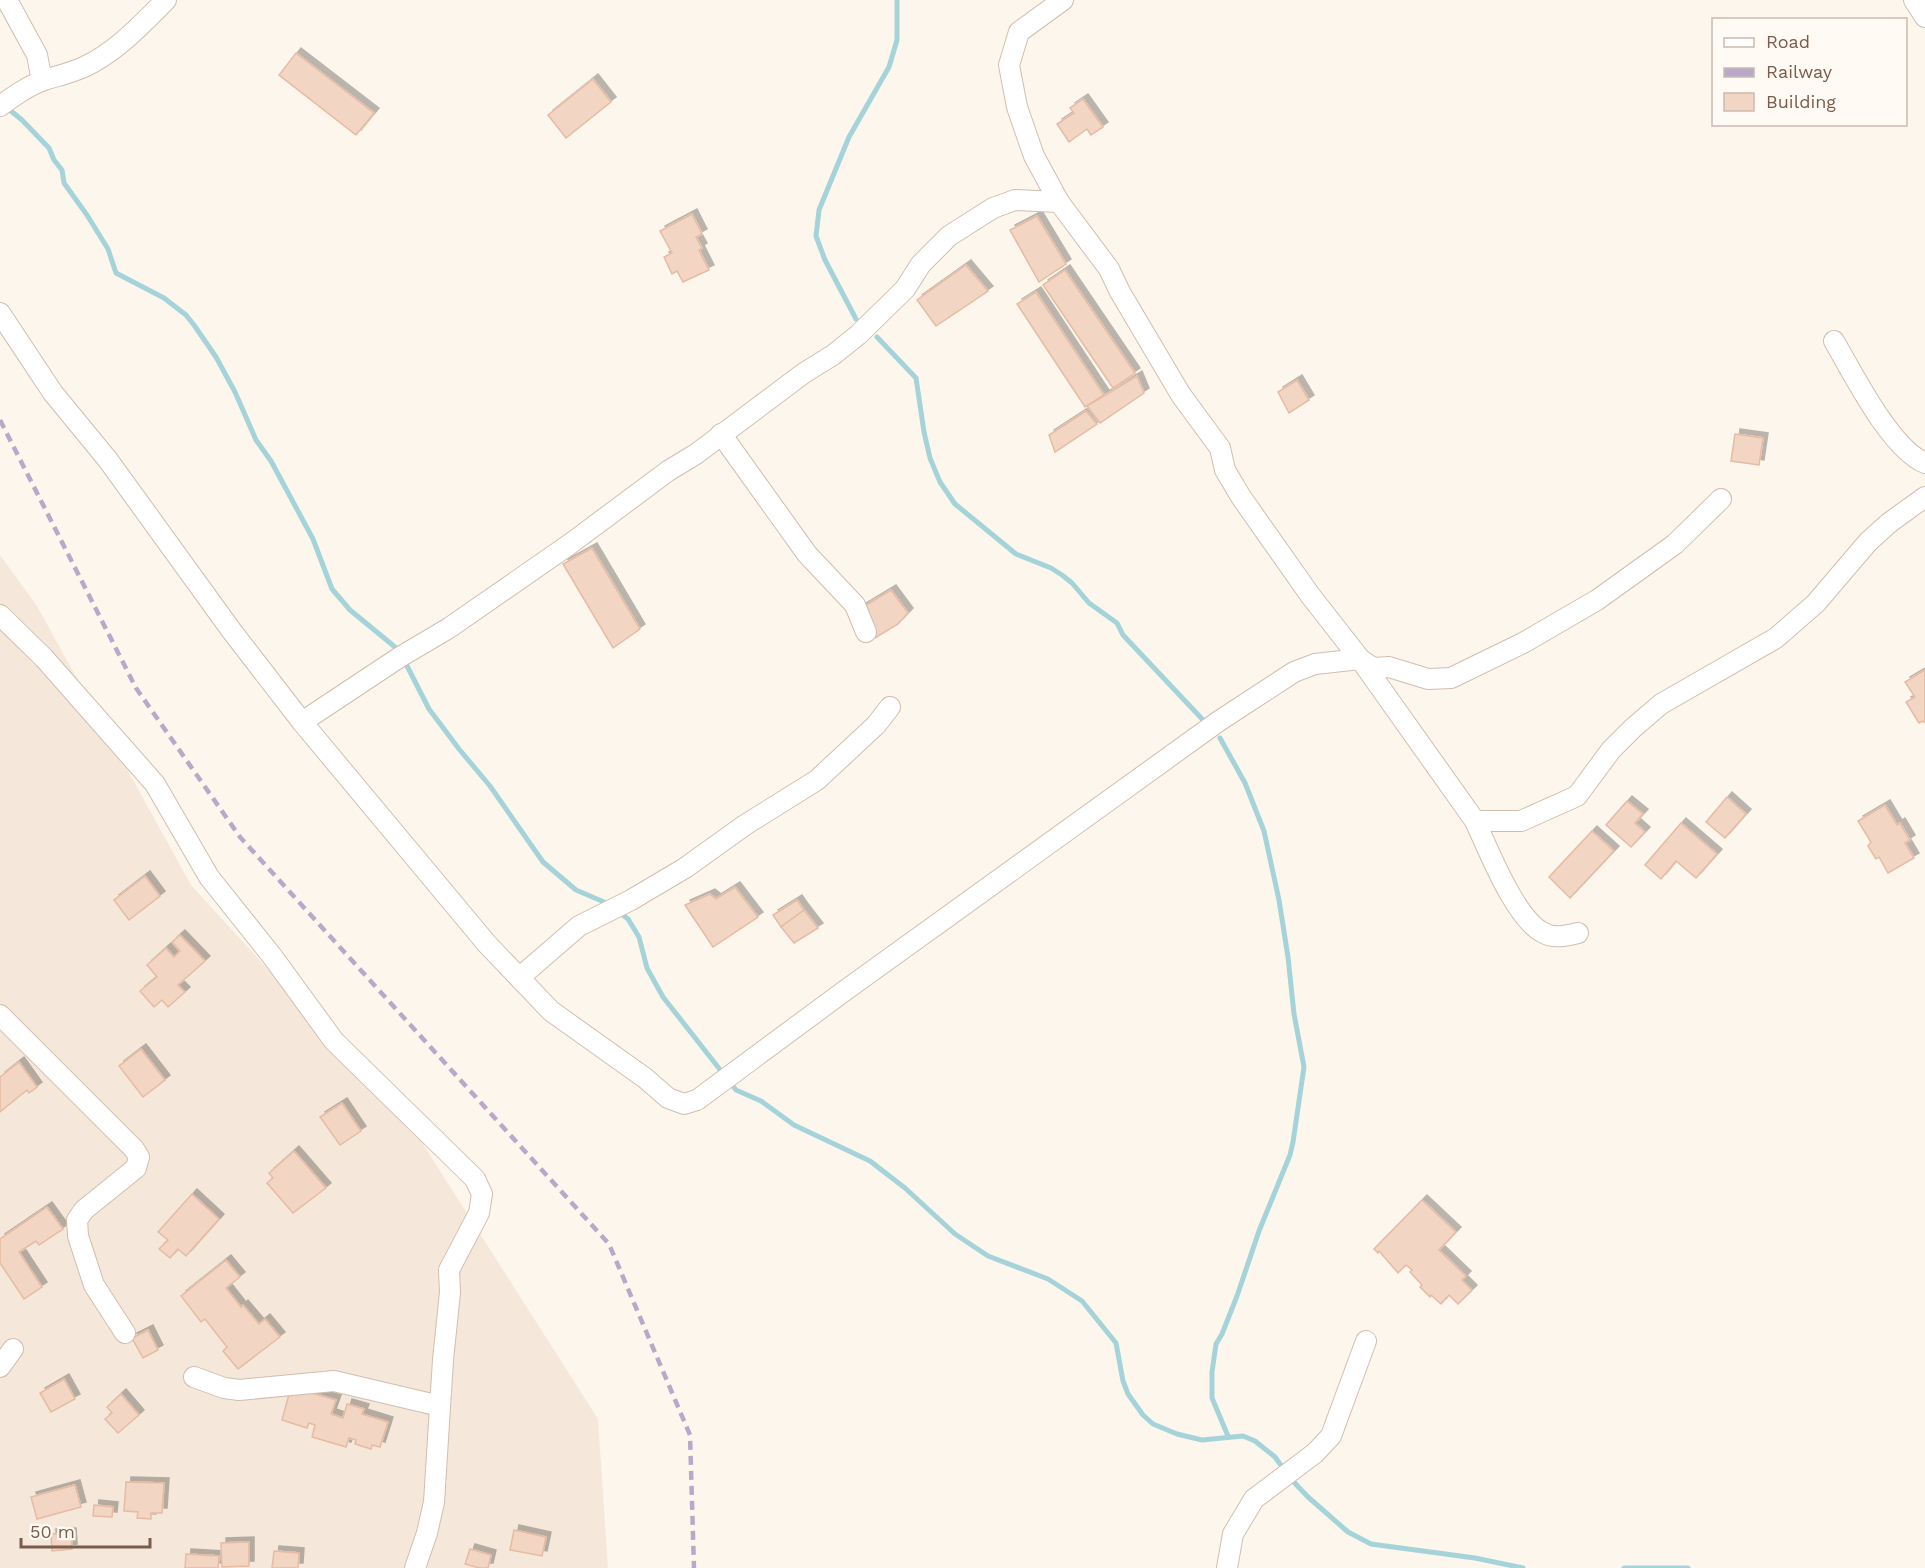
<svg xmlns="http://www.w3.org/2000/svg" width="1925" height="1568" viewBox="0 0 1925 1568" font-family="'Work Sans',sans-serif">
	<style>
		.residential { fill: #f5e8da }
		.lines { fill: none; stroke-linecap: round; stroke-linejoin: round }
		.stream { stroke: #a5d3da; stroke-width: 5 }
		.building { fill: #f3d5c3; stroke: #e6bba3; stroke-width: 1.5; filter: url(#shadow) }
		.street-casing { stroke: #d1beb0; stroke-width: 22 }
		.street { stroke: #fff; stroke-width: 20 }
		.rail { stroke: #b9a8c9; stroke-width: 4.5; stroke-dasharray: 9 6; stroke-linecap: butt }
	</style>
	<defs>
		<filter id="shadow"><feDropShadow dx="5" dy="-5" stdDeviation="0" flood-color="#0004"/></filter>
	</defs>
	<rect width="100%" height="100%" fill="#fdf6ec"/>
	<polygon class="residential" points="0,555 37,606 191,885 412,1127 598,1419 608,1568 0,1568"/>
	<g class="lines">
		<g class="stream">
			<polyline points="6,107 22,120 49,148 54,160 62,170 64,183 87,215 108,249 116,273 164,298 186,315 194,325 216,357 235,392 256,440 271,461 313,539 332,589 350,610 395,647 403,658 429,709 459,749 490,786 543,862 576,890 611,905"/>
			<polyline points="856,319 825,260 816,236 819,210 849,137 889,67 897,40 897,0"/>
			<polyline points="877,337 916,378 924,432 930,458 940,482 955,504 1016,554 1051,568 1062,575 1072,583 1089,603 1117,623 1123,635 1204,721"/>
			<polyline points="1220,738 1245,783 1264,831 1279,900 1288,957 1294,1014 1304,1067 1293,1142 1290,1155 1259,1231 1237,1296 1222,1334 1216,1344 1212,1372 1212,1398 1228,1436"/>
			<polyline points="618,911 628,919 639,937 647,968 663,997 736,1090 761,1101 794,1125 870,1161 905,1188 955,1234 988,1256 1048,1279 1082,1301 1116,1343 1123,1381 1128,1394 1143,1415 1153,1424 1177,1434 1202,1440 1243,1436 1255,1441 1275,1457 1290,1478 1308,1497 1348,1532 1371,1544 1475,1558 1523,1568"/>
			<polyline points="1624,1568 1688,1568"/>
		</g>
	</g>
	<g class="building">
		<polygon points="296,53 374,113 356,135 279,75"/>
		<polygon points="593,79 611,102 566,138 548,115"/>
		<polygon points="1083,99 1103,127 1091,135 1087,129 1069,142 1057,124 1074,113 1070,108"/>
		<polygon points="692,214 702,234 696,237 702,248 699,250 709,270 683,282 677,271 672,274 664,257 672,253 660,231"/>
		<polygon points="1037,216 1066,264 1039,282 1010,230"/>
		<polygon points="966,265 988,291 936,326 917,300"/>
		<polygon points="1065,270 1135,373 1113,388 1043,285"/>
		<polygon points="1036,292 1104,395 1085,407 1017,304"/>
		<polygon points="1137,376 1144,393 1100,423 1087,406"/>
		<polygon points="1297,380 1309,400 1289,413 1278,392"/>
		<polygon points="1086,411 1097,424 1055,452 1049,435"/>
		<polygon points="1735,434 1763,438 1759,465 1731,461"/>
		<polygon points="592,548 640,629 613,648 563,564"/>
		<polygon points="891,590 908,613 898,624 875,638 858,610"/>
		<polygon points="1925,670 1925,723 1923,721 1919,723 1906,702 1915,697 1905,682"/>
		<polygon points="1727,797 1746,814 1725,838 1706,822"/>
		<polygon points="1627,801 1643,814 1635,823 1645,832 1631,847 1606,825"/>
		<polygon points="1885,805 1897,825 1900,823 1910,840 1905,843 1914,858 1888,873 1879,857 1876,859 1868,846 1871,842 1858,821"/>
		<polygon points="1681,823 1717,854 1696,878 1676,861 1661,879 1645,865"/>
		<polygon points="1592,831 1614,851 1570,898 1549,877"/>
		<polygon points="145,876 160,896 129,920 114,900"/>
		<polygon points="735,887 758,917 713,947 685,905 710,894 716,899"/>
		<polygon points="797,900 804,910 781,927 773,915"/>
		<polygon points="804,910 818,928 794,943 781,927"/>
		<polygon points="180,935 205,961 178,985 185,992 168,1007 162,1000 154,1007 140,991 157,977 147,965 166,948 174,957 180,951 172,942"/>
		<polygon points="141,1049 165,1080 143,1097 119,1066"/>
		<polygon points="19,1062 37,1087 29,1093 27,1090 0,1112 0,1077"/>
		<polygon points="342,1103 361,1131 340,1145 320,1117"/>
		<polygon points="294,1151 326,1188 293,1213 267,1183 273,1178 269,1173"/>
		<polygon points="192,1194 219,1219 186,1256 178,1249 170,1258 159,1249 168,1240 158,1232"/>
		<polygon points="1422,1200 1456,1232 1439,1250 1466,1276 1462,1280 1472,1290 1458,1304 1449,1295 1441,1304 1431,1295 1430,1297 1420,1287 1422,1285 1410,1272 1412,1270 1406,1265 1398,1273 1379,1251 1378,1253 1374,1249"/>
		<polygon points="47,1207 63,1229 39,1245 36,1241 19,1252 42,1287 24,1299 0,1263 0,1239"/>
		<polygon points="226,1260 240,1277 226,1288 241,1307 243,1305 259,1324 265,1319 280,1337 238,1369 223,1351 227,1347 205,1319 201,1322 181,1296"/>
		<polygon points="148,1330 158,1350 143,1358 132,1338"/>
		<polygon points="64,1379 75,1399 51,1412 40,1393"/>
		<polygon points="291,1387 336,1400 331,1414 343,1418 347,1404 364,1409 362,1414 388,1422 380,1447 372,1445 371,1449 355,1444 356,1440 349,1438 346,1447 312,1437 315,1425 309,1423 307,1428 282,1420"/>
		<polygon points="121,1394 139,1415 118,1433 105,1419 112,1413 107,1407"/>
		<polygon points="126,1482 164,1483 162,1513 151,1513 151,1519 137,1518 138,1512 124,1511"/>
		<polygon points="75,1485 81,1507 37,1519 31,1497"/>
		<polygon points="94,1505 113,1507 112,1517 93,1516"/>
		<polygon points="514,1530 546,1537 542,1556 510,1550"/>
		<polygon points="71,1533 72,1549 52,1551 51,1534"/>
		<polygon points="249,1542 249,1566 222,1567 221,1543"/>
		<polygon points="470,1549 491,1555 488,1568 479,1568 465,1564"/>
		<polygon points="274,1551 299,1553 298,1568 272,1568"/>
		<polygon points="186,1554 219,1556 218,1568 185,1568"/>
	</g>
	<g class="lines">
		<defs>
			<g id="street">
				<polyline points="7,0 37,55 42,81"/>
				<polyline points="1063,0 1019,32 1009,65 1017,107 1034,156 1059,202 1109,269 1120,292 1181,395 1220,448 1225,470 1241,497 1310,595 1360,659 1373,668 1389,667 1428,679 1451,678 1523,643 1597,600 1675,544 1721,499"/>
				<polyline points="1914,0 1925,17"/>
				<path d="M 0,106 C 14,96 28,86 44,80 C 57,76 71,73 84,67 C 116,52 141,25 166,0"/>
				<polyline points="0,313 53,393 108,460 231,630 302,722 487,944 551,1011 645,1078 668,1098 684,1104 697,1100 843,992 1219,721 1294,672 1315,664 1360,659 1475,821"/>
				<path d="M 1834,341 C 1854,375 1890,448 1925,463"/>
				<polyline points="721,434 807,554 855,605 866,632"/>
				<polyline points="0,615 44,658 155,784 209,877 272,956 334,1041 475,1179 482,1194 479,1213 449,1270 450,1292 443,1360 434,1502 427,1533 415,1568"/>
				<polyline points="302,722 400,657 449,628 570,544 668,471 696,454 804,373 833,355 858,335 905,289 921,264 949,236 993,208 1015,200 1059,202"/>
				<path d="M 1578,933 C 1566,936 1553,939 1542,932 C 1515,918 1488,849 1475,821 L 1521,821 L 1577,796 L 1611,750 L 1633,728 L 1661,704 L 1776,638 L 1816,603 L 1868,542 L 1889,523 L 1925,497"/>
				<polyline points="520,977 579,926 631,900 685,868 745,825 817,780 876,725 890,707"/>
				<polyline points="0,1015 134,1149 139,1157 136,1168 84,1210 77,1220 78,1236 94,1285 125,1333"/>
				<polyline points="0,1367 13,1349"/>
				<polyline points="194,1377 224,1388 239,1390 334,1381 440,1406"/>
				<polyline points="1227,1568 1233,1534 1254,1499 1315,1453 1331,1436 1366,1341"/>
			</g>
		</defs>
		<use href="#street" class="street-casing"/>
		<use href="#street" class="street"/>
		<polyline class="rail" points="0,420 136,688 240,837 609,1244 690,1435 694,1568"/>
	</g>
	<rect x="1712" y="18" width="195" height="108" fill="#fffaf3" stroke="#cabbb1" stroke-width="1.5"/>
	<rect x="1724" y="38" width="30" height="9" fill="#ffffff" stroke="#cabbb1" stroke-width="1.5"/>
	<text x="1766" y="48" font-size="18" fill="#7a5c4d">Road</text>
	<rect x="1724" y="68" width="30" height="9" fill="#b9a8c9" stroke="#cabbb1" stroke-width="1.5"/>
	<text x="1766" y="78" font-size="18" fill="#7a5c4d">Railway</text>
	<rect x="1724" y="93" width="30" height="18" fill="#f3d5c3" stroke="#cabbb1" stroke-width="1.5"/>
	<text x="1766" y="108" font-size="18" fill="#7a5c4d">Building</text>
	<path d="M21 1538v9h129v-9" fill="none" stroke="#7a5c4d" stroke-width="3"/>
	<text x="30" y="1538" font-size="18" fill="#7a5c4d" stroke="#fffaf3" stroke-width="4.5" paint-order="stroke">50 m</text>
</svg>
